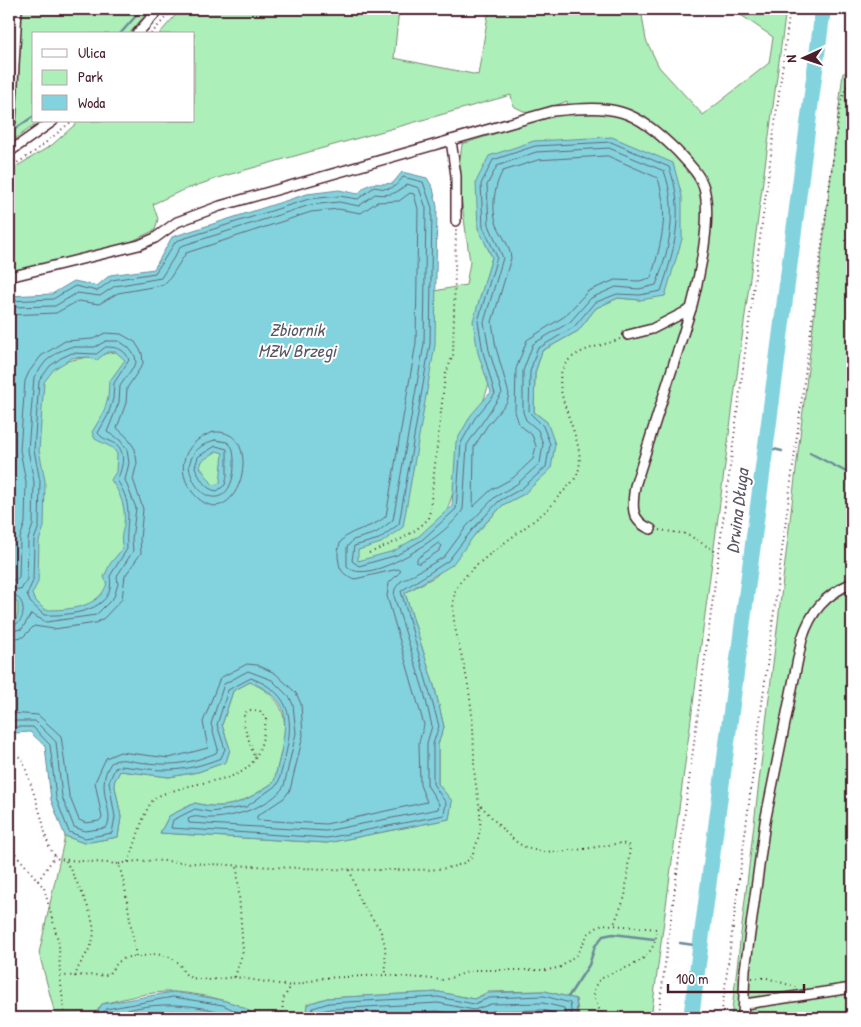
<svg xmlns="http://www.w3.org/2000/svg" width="861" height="1027" viewBox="0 0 861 1027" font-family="'Patrick Hand',sans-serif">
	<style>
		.green { fill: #acefb9; stroke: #7b8772 }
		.water { fill: #83d3df; stroke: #6c8b97; fill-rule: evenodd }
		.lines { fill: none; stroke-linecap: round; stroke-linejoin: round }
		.shore { stroke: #616773; stroke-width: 1 }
		.stream { stroke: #6c8b97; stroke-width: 2.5 }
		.river { stroke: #83d3df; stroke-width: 16 }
		.minor-casing { stroke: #4a1f2b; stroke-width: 12 }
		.path { stroke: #4a1f2b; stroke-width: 2; stroke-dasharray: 1 4; stroke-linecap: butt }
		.minor { stroke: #fff; stroke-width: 9 }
		.labels { text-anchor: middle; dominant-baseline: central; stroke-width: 4; stroke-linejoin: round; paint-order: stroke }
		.water-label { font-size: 18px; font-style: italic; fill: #5b5561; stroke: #fff }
	</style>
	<rect width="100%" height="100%" fill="#fff"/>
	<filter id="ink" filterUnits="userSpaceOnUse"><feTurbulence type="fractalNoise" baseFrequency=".02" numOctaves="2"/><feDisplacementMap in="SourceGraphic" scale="10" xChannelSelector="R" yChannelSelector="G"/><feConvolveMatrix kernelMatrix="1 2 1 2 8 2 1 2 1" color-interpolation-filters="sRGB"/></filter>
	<g filter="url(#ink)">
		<g class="green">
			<polygon points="22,9 150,9 129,34 34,34 34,121 40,121 11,142 18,90"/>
			<path d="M 181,9 L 399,9 L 394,58 L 478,75 L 489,9 L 641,9 L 646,40 L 659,67 L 703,115 L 769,63 L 773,37 L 732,9 L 786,9 L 651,1018 L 579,1018 L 576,999 L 545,991 L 488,992 L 474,999 L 439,992 L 327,998 L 307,1004 L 305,1018 L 256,1018 C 245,1001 194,993 174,992 C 150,991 124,999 102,1004 L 94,1015 L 55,1014 L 39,953 L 65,836 L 84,843 L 118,837 L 121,817 L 114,782 L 120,771 L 169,777 L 198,772 L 226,762 L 230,749 L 222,725 L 233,691 L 250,682 C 301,705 283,738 274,782 C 246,801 228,812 195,803 L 169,816 L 160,833 L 327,843 L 449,819 L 452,801 L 438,785 L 438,744 L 444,727 L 435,689 L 405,593 L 436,576 L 503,505 L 524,494 L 547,422 L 534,412 L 535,373 L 542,351 L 578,331 L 596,308 L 618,298 L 640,300 L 478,228 L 492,257 L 485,281 L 526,273 L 425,577 L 9,649 L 9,372 L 466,285 L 470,262 L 458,175 L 462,144 L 568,111 L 567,101 L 532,115 L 513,106 L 511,95 L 224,176 L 181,191 L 153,204 L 158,219 L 155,230 L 126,244 L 9,274 L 9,171 L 52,145 L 79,121 L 194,121 L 194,34 L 159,34 Z"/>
			<polygon points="852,72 852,1018 731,1018 843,73"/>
		</g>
		<g class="water">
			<path d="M 612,137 L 673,163 L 682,196 L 682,239 L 665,296 L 640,300 L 618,298 L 596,308 L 578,331 L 542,351 L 535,373 L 534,412 L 547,422 L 555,444 L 551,469 L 524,494 L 503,505 L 476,533 L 452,565 L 405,593 L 435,689 L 444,727 L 438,744 L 438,784 L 452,801 L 449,819 L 327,843 L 160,833 L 169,816 L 195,803 C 228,812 247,801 274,782 C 278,764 291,721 281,705 C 274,693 262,687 250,682 L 233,691 L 222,725 L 230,749 L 226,762 L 198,772 L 169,777 L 120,771 L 114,782 L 121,817 L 118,837 L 84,843 L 65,836 L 51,800 L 45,746 L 30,732 L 16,733 L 9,731 L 9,620 L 15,621 L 18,614 L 18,603 L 9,598 L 9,296 L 52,294 L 74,281 L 97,286 L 110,275 L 154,269 L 172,237 L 307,194 L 339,190 L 358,194 C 372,178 375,186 393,183 L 402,172 L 427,178 L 433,188 L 437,207 L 435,345 L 403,527 L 381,543 L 358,550 L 358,561 L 394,551 L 419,536 L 452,506 L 456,442 L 471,415 L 491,392 L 478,353 L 473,321 L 492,257 L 478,228 L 476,182 L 489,156 L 534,141 ZM 107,352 L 116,352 L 125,360 L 109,382 L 108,398 L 103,414 L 92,432 L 95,439 L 113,448 L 117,454 L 116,472 L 111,480 C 121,494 126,508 124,525 C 122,534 120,539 123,548 L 110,564 L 104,577 L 107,583 C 100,608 69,610 45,610 L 34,599 L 32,594 L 38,582 L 39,541 L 44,527 L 45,481 L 39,450 L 44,382 L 54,369 L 72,358 L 89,357 L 97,360 ZM 217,451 L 223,453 L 220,483 L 213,485 L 200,467 L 202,461 Z"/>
			<polygon points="545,991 576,999 577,1018 305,1018 308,1004 327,998 439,992 474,999 488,993"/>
			<path d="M 173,992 C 195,996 244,999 256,1018 L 94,1018 L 102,1004 Z"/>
		</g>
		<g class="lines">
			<g class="shore">
				<path d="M 608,156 L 658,178 C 669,217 662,240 651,278 L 639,281 L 615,280 L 588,291 L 565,316 L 527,340 L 516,369 L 515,412 L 519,424 L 532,435 L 536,446 L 533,459 L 513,478 L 491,490 L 473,507 L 474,447 L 487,426 L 507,402 L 509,394 L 496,348 L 492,322 L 511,258 C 510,246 502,236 497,225 C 491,209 494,185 503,171 L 538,160 Z"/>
				<path d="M 9,301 L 53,299 L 75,286 L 97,291 L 112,280 L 155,273 L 176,241 L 309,199 L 339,196 L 358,199 L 374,187 C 391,190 393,190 403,177 L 423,182 L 432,208 L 430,344 L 399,524 L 379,539 L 354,546 L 352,561 L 359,566 L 397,555 L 422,540 L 456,509 L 461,443 L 475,418 L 495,394 L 483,352 L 478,321 L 497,257 L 483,227 L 481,184 L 493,160 L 535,146 L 611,142 L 669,167 C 685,208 675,250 661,291 L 640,295 L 617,294 L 594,303 L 574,327 L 537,349 L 530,372 L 529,412 L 543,426 L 550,444 L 546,467 L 521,489 L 499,501 L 472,530 L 448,561 L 401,591 L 439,726 L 433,744 L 433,784 L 446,803 L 444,815 L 327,838 L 171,828 L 173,820 L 195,809 L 210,812 L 246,807 L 278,784 C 290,739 305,698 251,678 L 228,690 L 217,725 L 225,749 L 221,758 C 180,774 163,771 121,766 L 115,768 L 109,782 L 115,817 L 112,833 L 85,838 L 69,832 L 56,798 L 50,745 L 33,727 L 9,727"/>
				<path d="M 9,307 L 55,306 L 77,293 L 100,296 L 115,286 L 161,278 L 181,246 L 310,205 L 339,202 L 359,206 L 375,194 C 389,196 397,194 407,184 L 419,188 L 426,208 L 424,344 L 393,520 L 376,533 L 353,540 L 347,547 L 347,566 C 367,590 453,531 463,509 L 467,445 L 502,393 L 489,350 L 484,322 L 503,258 L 489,225 L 487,185 L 497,166 L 536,152 L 609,148 L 664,171 C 678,209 670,249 656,285 L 639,289 L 616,287 L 591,298 L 570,322 L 533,344 L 523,371 L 523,412 L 526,420 L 538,430 L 543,444 L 540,463 L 517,484 L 495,497 L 467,526 L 444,557 L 400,582 L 395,589 L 394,596 L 424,692 L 432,726 L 427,743 L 427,785 L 439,804 L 438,809 L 326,831 L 189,823 L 188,819 C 197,814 201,819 211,818 C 233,818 272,806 284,786 L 296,733 L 293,705 L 290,698 L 272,680 L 248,671 L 224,684 L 211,724 L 218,749 L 216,753 C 186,765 170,766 138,762 C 129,761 119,757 111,763 C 93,789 117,813 106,828 L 85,831 L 74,827 L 62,797 L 56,742 L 35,721 L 9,721"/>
				<path d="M 9,315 L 56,313 L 78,301 L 99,304 L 118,293 L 163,285 L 170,278 L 186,253 L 311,212 L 338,209 L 361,213 L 377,202 L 399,201 L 410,193 L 414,194 L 418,209 L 416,343 L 386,516 C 368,534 331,526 339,563 C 340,572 347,577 355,579 L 398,569 L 401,571 L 389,583 L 387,596 L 424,725 L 419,742 L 420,785 L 427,802 L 326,824 L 257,820 L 257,816 L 284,798 L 290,790 L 303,736 L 301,704 L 296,693 L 275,673 L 257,665 L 247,664 L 220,678 L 203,722 L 208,748 L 169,758 L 120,752 L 106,758 L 95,782 L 102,818 L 99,821 L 86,823 L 79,820 L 69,795 L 61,736 L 38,715 L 9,713"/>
				<path d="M 106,347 C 117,347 125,349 129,360 L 114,383 L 113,399 L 108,415 L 98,433 C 103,440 110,440 116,444 C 127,453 122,469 117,480 C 135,508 125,520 127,549 L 110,576 C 117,611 70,616 44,615 L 30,602 L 27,594 L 33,581 L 34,540 L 39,526 L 40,481 L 34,450 L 39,381 L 50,366 L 61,358 L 72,353 L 96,354 Z"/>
				<path d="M 214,432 C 267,428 239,533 199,499 C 173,476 180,442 214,432 Z"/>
				<path d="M 215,440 L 227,442 C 234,447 233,451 234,459 C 236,510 197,507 189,467 C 191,452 201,444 215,440 Z"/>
				<path d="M 216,446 L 227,449 L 227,476 L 225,485 L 217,491 C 205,490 199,477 195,467 L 198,457 Z"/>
				<polygon points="439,543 442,546 439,551 420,563 417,563 417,559"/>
				<polyline points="9,580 17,580 19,578 20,538 25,523 26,482 20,450 25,381 29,372 41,356 65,341 93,339 105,333 121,334 135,342 142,353 143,364 127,388 126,403 117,428 127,437 135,449 137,463 133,479 143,509 140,539 141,553 125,576 122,599 104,618 96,623 54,629 34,626 23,637 9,639"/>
				<polyline points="9,587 21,590 27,579 28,539 33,525 34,482 28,450 34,377 46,361 58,352 70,347 95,347 106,341 119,341 128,347 135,356 136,363 120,386 119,402 107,432 120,440 127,450 129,463 125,480 136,508 132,539 133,551 117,576 118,584 114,597 96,615 46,622 31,614 22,629 9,631"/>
				<path d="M 9,593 C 29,596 27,628 9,625"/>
				<polyline points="99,1018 106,1009 173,997 223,1005 250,1018"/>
				<path d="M 106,1018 C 110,1012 120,1012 127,1010 C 164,1001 202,1004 238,1018"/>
				<polyline points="125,1018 173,1011 217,1018"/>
				<polyline points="310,1018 313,1008 329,1003 438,997 474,1004 489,998 544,996 570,1003 572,1018"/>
				<polyline points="317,1018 318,1012 330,1009 438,1003 474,1010 491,1004 543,1003 564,1008 566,1018"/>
				<polyline points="325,1018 437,1011 473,1018 493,1011 543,1010 556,1014 558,1018"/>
			</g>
			<g class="stream">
				<polyline points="120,34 142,9"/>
				<polyline points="9,133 34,116"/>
				<polyline points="765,447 782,451"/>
				<polyline points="810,453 852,475"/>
				<polyline points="680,943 701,946"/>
				<polyline points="568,997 589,965 595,946 603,936 613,934 654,939"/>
			</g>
			<polyline class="river" points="691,1018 823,9"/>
			<defs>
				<g id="minor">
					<polyline points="137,34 159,9"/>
					<polyline points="11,121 17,9"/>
					<polyline points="451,140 456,176 456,221"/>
					<polyline points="9,152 53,121"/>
					<path d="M 9,277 L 139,245 L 155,238 L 177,222 L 220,206 L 553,111 C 615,105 632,107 677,151 C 687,162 700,174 704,188 C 712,219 699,278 691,309 L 652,329 L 628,335"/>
					<path d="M 651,529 C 630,521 632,506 635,486 L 691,309"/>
					<polyline points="745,1004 852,988"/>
					<path d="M 743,1018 L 745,970 L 765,822 L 802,639 C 811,611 825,595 852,583"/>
				</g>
			</defs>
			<use href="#minor" class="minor-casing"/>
			<g class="path">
				<polyline points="151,34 173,9"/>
				<polyline points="9,168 33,153 72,121"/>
				<polyline points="659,530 687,534 718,553"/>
				<path d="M 369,553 C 392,544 412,536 429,518 L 445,376 L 453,355 L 456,229"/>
				<path d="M 9,755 L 18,756 L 22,759 C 29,778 35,797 41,816 C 46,832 45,846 58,859 L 119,864 L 125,888 L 136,957 L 156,954 L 170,957 L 179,963 L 184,973 L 191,978 L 208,980 L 235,977 L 291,986 L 324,978 L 386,975 L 444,980 L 474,970 L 548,970 L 561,967 L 577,954 L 588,934 L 602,924 L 657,929 C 654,979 594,963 594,993 C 594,1000 601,1011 602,1018"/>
				<path d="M 481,806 C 493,818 509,839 523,846 C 547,859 596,846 622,843 L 630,846 L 625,897 L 614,924"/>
				<path d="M 9,846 L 44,888 L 59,944 L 60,976 L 108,975 C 116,964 122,955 136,957"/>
				<path d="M 66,861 C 75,880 98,918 93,939 C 89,954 78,963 75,977"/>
				<path d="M 128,862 C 137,844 142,811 154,799 C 160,794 172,791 179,789 C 231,773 258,786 266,719 L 260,711 L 251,710 L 244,713 L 244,725 L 255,759"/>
				<path d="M 119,864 C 147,857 181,863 210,864 C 272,867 334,870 396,870 C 419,869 451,873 470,859 C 490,821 475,801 474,764 C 474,731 472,703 465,670 C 460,646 449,618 455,592 C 460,570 531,526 550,507 C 554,503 557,497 562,493 C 567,487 576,480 578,472 C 590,437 536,380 574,356 C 587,347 606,345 620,339"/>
				<polyline points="350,870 360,901 380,929 385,945 386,975"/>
				<polyline points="38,881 55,856"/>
				<polyline points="60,976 65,1018"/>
				<polyline points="235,977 243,951 237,866"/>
				<polyline points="752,978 767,978 796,987"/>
				<polyline points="282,1018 283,999 291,986"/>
				<polyline points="658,1018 790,9"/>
				<polyline points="721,1018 840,106 846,87 852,80"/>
			</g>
			<use href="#minor" class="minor"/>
		</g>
	</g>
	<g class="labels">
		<g class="water-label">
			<text x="297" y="329">Zbiornik<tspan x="297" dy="21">MZW Brzegi</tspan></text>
			<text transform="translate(737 511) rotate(-83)">Drwina Długa</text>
		</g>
	</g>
	<rect width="861" height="1027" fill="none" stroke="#fff" stroke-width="30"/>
	<rect x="15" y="15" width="831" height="997" fill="none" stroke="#4a1f2b" stroke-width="2" filter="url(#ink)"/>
	<rect x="32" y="32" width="162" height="90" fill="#ffffff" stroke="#b7a5aa"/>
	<rect x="42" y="49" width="25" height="8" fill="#ffffff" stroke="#b7a5aa"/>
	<text x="78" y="58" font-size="15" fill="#4a1f2b">Ulica</text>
	<rect x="42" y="70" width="25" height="15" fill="#acefb9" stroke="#b7a5aa"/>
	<text x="78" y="82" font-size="15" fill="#4a1f2b">Park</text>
	<rect x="42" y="95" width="25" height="15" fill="#83d3df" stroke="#b7a5aa"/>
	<text x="78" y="108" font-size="15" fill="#4a1f2b">Woda</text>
	<g transform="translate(804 58) rotate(267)" stroke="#ffffff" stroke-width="4" paint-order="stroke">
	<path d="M0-4L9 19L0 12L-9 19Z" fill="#4a1f2b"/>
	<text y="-8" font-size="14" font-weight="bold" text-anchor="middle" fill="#4a1f2b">N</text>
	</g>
	<path d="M668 984v8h136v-8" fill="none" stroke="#4a1f2b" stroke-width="2.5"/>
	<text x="676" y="984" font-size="15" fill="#4a1f2b" stroke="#ffffff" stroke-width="4" paint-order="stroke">100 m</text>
</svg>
